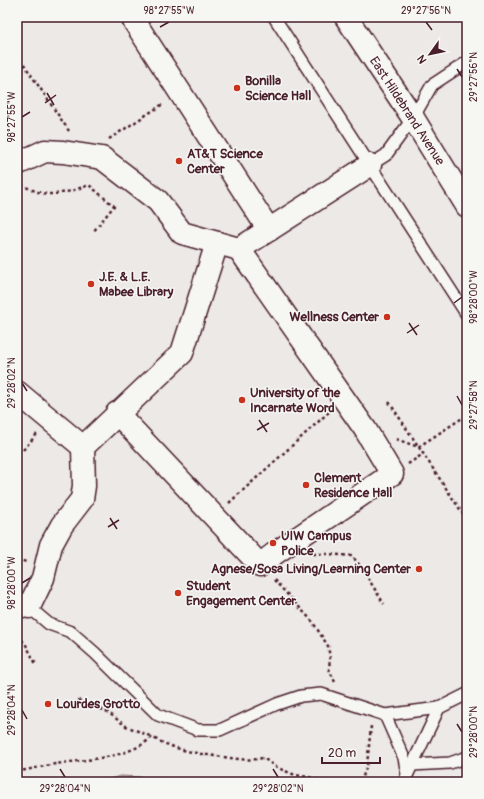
<svg xmlns="http://www.w3.org/2000/svg" width="484" height="799" viewBox="0 0 484 799" font-family="Pangolin,sans-serif">
	<style>
		.water { fill: #b1a2a3; stroke: #886e73 }
		.lines { fill: none; stroke-linecap: round; stroke-linejoin: round }
		.shore { stroke: #73535b; stroke-width: 1 }
		.lane-casing { stroke: #4a1f2b; stroke-width: 14 }
		.street-casing { stroke: #4a1f2b; stroke-width: 25 }
		.secondary-casing { stroke: #4a1f2b; stroke-width: 25 }
		.path { stroke: #4a1f2b; stroke-width: 2.5; stroke-dasharray: 3 3; stroke-linecap: butt }
		.lane { stroke: #f6f6f2; stroke-width: 11 }
		.street { stroke: #f6f6f2; stroke-width: 22 }
		.secondary { stroke: #f6f6f2; stroke-width: 22 }
		.ticks { fill: none; stroke: #4a1f2b; stroke-width: 1.5 }
		.poi-dot { fill: #c8321e; stroke: #f6f6f2; stroke-width: 1.5 }
		.labels { text-anchor: middle; dominant-baseline: central; stroke-width: 3; stroke-linejoin: round; paint-order: stroke }
		.poi-label { font-size: 13px; font-weight: bold; fill: #4a1f2b; stroke: #f6f6f2; text-anchor: start }
		.street-label { font-size: 13px; fill: #4a1f2b; stroke: #f6f6f2 }
		.neatline { fill: none; stroke: #4a1f2b; stroke-width: 1.5 }
		.ticks-label { font-size: 10px; text-anchor: middle; fill: #4a1f2b }
	</style>
	<rect width="100%" height="100%" fill="#ece9e6"/>
	<filter id="ink" filterUnits="userSpaceOnUse"><feTurbulence type="fractalNoise" baseFrequency=".025" numOctaves="2"/><feDisplacementMap in="SourceGraphic" scale="8" xChannelSelector="R" yChannelSelector="G"/><feConvolveMatrix kernelMatrix="1 2 1 2 8 2 1 2 1" color-interpolation-filters="sRGB"/></filter>
	<g filter="url(#ink)">
		<polygon class="water" points="120,776 160,778 170,782 99,782"/>
		<g class="lines">
			<polyline class="shore" points="113,782 121,780 159,782"/>
			<defs>
				<g id="lane">
					<polyline points="274,17 467,315"/>
					<polyline points="370,165 386,155 413,118 432,85 467,62"/>
					<polyline points="17,597 49,624 71,632 95,653 158,715 198,730 220,730 277,704 301,696 321,694 385,715 439,708"/>
					<polyline points="385,715 404,758 407,774"/>
					<polyline points="411,765 450,763 467,757"/>
					<polyline points="404,782 439,708 467,694"/>
				</g>
				<g id="street">
					<polyline points="134,21 269,230"/>
					<polyline points="17,164 45,151 63,152 102,158 158,201 182,233 239,249 365,429 392,474 274,554 260,565 117,413"/>
					<polyline points="239,249 370,165"/>
					<polyline points="17,392 83,447 182,353 217,243"/>
					<polyline points="29,607 43,578 51,545 62,525 82,499 84,486 83,447"/>
				</g>
				<polyline id="secondary" points="346,17 413,118 467,206"/>
			</defs>
			<use href="#lane" class="lane-casing"/>
			<use href="#street" class="street-casing"/>
			<use href="#secondary" class="secondary-casing"/>
			<g class="path">
				<polyline points="17,54 69,131"/>
				<polyline points="109,139 163,104"/>
				<path d="M 21,184 C 47,200 62,194 89,185 L 114,206 L 93,232"/>
				<polyline points="389,402 467,520"/>
				<polyline points="396,439 418,447 467,415"/>
				<polyline points="23,450 37,434"/>
				<polyline points="408,464 423,454"/>
				<polyline points="229,503 329,412"/>
				<polyline points="313,554 327,554 352,556 361,567 384,604"/>
				<polyline points="17,559 26,562"/>
				<polyline points="274,580 312,621 328,646 330,658 329,669 335,682"/>
				<polyline points="17,636 25,643 36,664"/>
				<polyline points="78,700 106,711 126,726 152,737"/>
				<path d="M 17,771 C 30,770 43,766 56,764 C 86,759 129,759 152,737 C 174,750 198,754 223,757 C 239,759 248,761 263,758 L 278,768 L 295,775 L 309,777 L 324,782"/>
				<polyline points="361,782 367,765 371,726"/>
			</g>
			<use href="#lane" class="lane"/>
			<use href="#street" class="street"/>
			<use href="#secondary" class="secondary"/>
		</g>
	</g>
	<path class="ticks" d="M 426,22 L 432,30M 160,27 L 169,22M 457,69 L 462,77M 47,93 L 54,105M 45,103 L 56,95M 22,117 L 30,112M 454,303 L 462,297M 409,323 L 417,335M 407,333 L 419,325M 22,383 L 27,391M 457,396 L 462,405M 259,420 L 267,432M 257,430 L 269,423M 110,518 L 117,529M 108,527 L 119,520M 22,583 L 30,578M 22,710 L 27,719M 457,724 L 462,732M 60,769 L 65,777M 273,769 L 278,777"/>
	<g class="poi-dot">
		<circle cx="237" cy="88" r="4"/>
		<circle cx="179" cy="161" r="4"/>
		<circle cx="91" cy="284" r="4"/>
		<circle cx="387" cy="317" r="4"/>
		<circle cx="242" cy="400" r="4"/>
		<circle cx="306" cy="485" r="4"/>
		<circle cx="273" cy="543" r="4"/>
		<circle cx="419" cy="569" r="4"/>
		<circle cx="178" cy="593" r="4"/>
		<circle cx="48" cy="704" r="4"/>
	</g>
	<g class="labels">
		<g class="poi-label">
			<text x="245" y="81">Bonilla<tspan x="245" dy="15">Science Hall</tspan></text>
			<text x="187" y="154">AT&amp;T Science<tspan x="187" dy="15">Center</tspan></text>
			<text x="99" y="277">J.E. &amp; L.E.<tspan x="99" dy="15">Mabee Library</tspan></text>
			<text x="379" y="317" text-anchor="end">Wellness Center</text>
			<text x="250" y="393">University of the<tspan x="250" dy="15">Incarnate Word</tspan></text>
			<text x="314" y="478">Clement<tspan x="314" dy="15">Residence Hall</tspan></text>
			<text x="281" y="536">UIW Campus<tspan x="281" dy="15">Police</tspan></text>
			<text x="411" y="569" text-anchor="end">Agnese/Sosa Living/Learning Center</text>
			<text x="186" y="586">Student<tspan x="186" dy="15">Engagement Center</tspan></text>
			<text x="56" y="704">Lourdes Grotto</text>
		</g>
		<g class="street-label">
			<text transform="translate(407 111) rotate(57)">East Hildebrand Avenue</text>
		</g>
	</g>
	<rect width="484" height="799" fill="none" stroke="#f6f6f2" stroke-width="44"/>
	<g transform="translate(430 54) rotate(237)" stroke="#f6f6f2" stroke-width="3" paint-order="stroke">
	<path d="M0-3L7 15L0 10L-7 15Z" fill="#4a1f2b"/>
	<text y="-6" font-size="11" font-weight="bold" text-anchor="middle" fill="#4a1f2b">N</text>
	</g>
	<path d="M322 757v6h58v-6" fill="none" stroke="#4a1f2b" stroke-width="2"/>
	<text x="328" y="757" font-size="12" fill="#4a1f2b" stroke="#f6f6f2" stroke-width="3" paint-order="stroke">20 m</text>
	<rect x="22" y="22" width="440" height="755" class="neatline"/>
	<g class="ticks-label">
		<text x="169" y="14">98°27'55"W</text>
		<text x="426" y="14">29°27'56"N</text>
		<text transform="translate(473 77) rotate(-90)" y="4">29°27'56"N</text>
		<text transform="translate(11 117) rotate(-90)" y="4">98°27'55"W</text>
		<text transform="translate(473 297) rotate(-90)" y="4">98°28'00"W</text>
		<text transform="translate(11 383) rotate(-90)" y="4">29°28'02"N</text>
		<text transform="translate(473 405) rotate(-90)" y="4">29°27'58"N</text>
		<text transform="translate(11 583) rotate(-90)" y="4">98°28'00"W</text>
		<text transform="translate(11 710) rotate(-90)" y="4">29°28'04"N</text>
		<text transform="translate(473 732) rotate(-90)" y="4">29°28'00"N</text>
		<text x="65" y="792">29°28'04"N</text>
		<text x="278" y="792">29°28'02"N</text>
	</g>
</svg>
